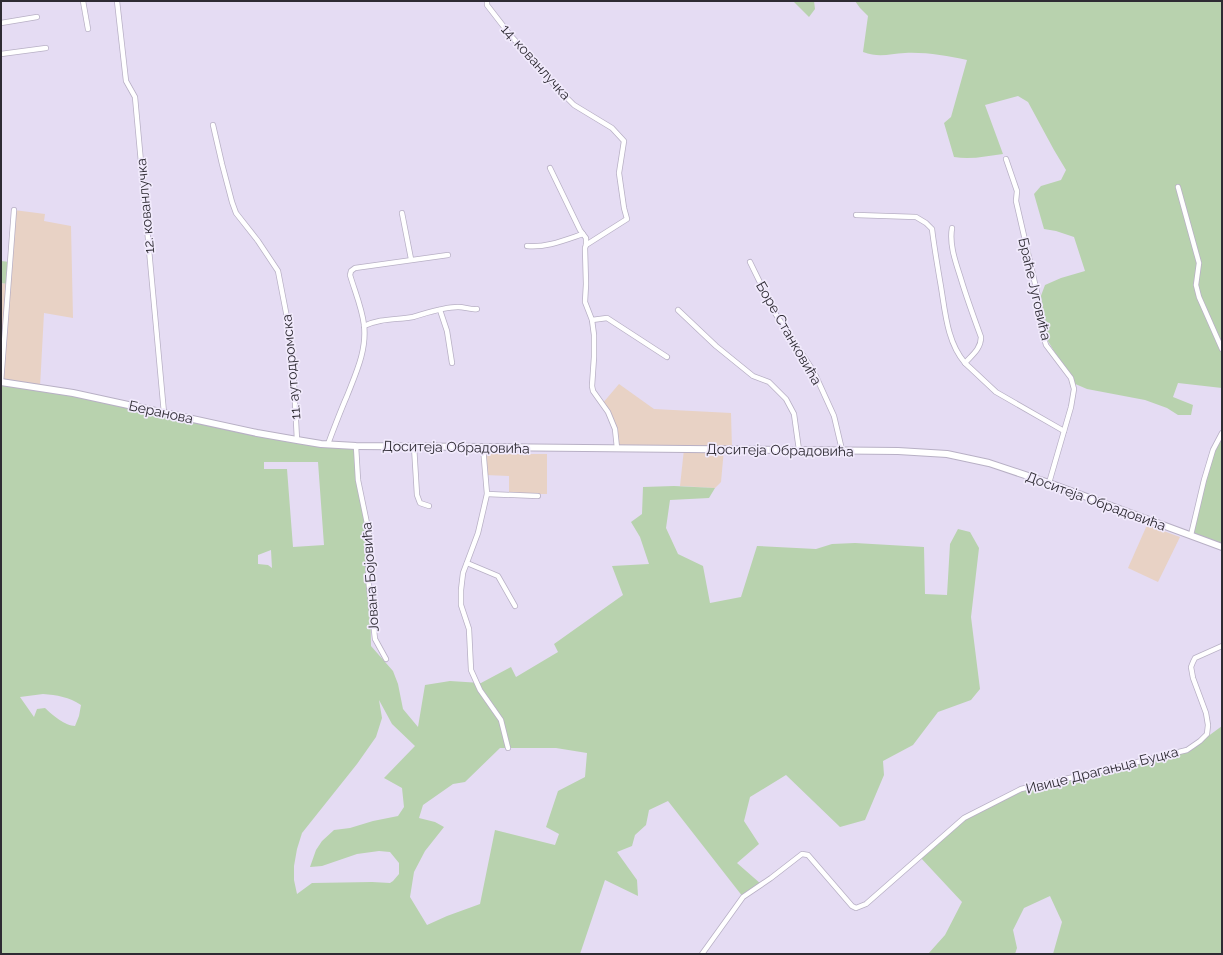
<svg xmlns="http://www.w3.org/2000/svg" width="1223" height="955" viewBox="0 0 1223 955" font-family="Raleway,sans-serif">
	<style>
		.industrial { fill: #e8d2c5 }
		.green { fill: #b8d2ae; fill-rule: evenodd }
		.lines { fill: none; stroke-linecap: round; stroke-linejoin: round }
		.street-casing { stroke: #b8b0c5; stroke-width: 6 }
		.secondary-casing { stroke: #b8b0c5; stroke-width: 8 }
		.street { stroke: #fff; stroke-width: 4.5 }
		.secondary { stroke: #fff; stroke-width: 6 }
		.labels { text-anchor: middle; dominant-baseline: central; stroke-width: 3.5; stroke-linejoin: round; paint-order: stroke }
		.street-label { font-size: 14px; fill: #2e2b33; stroke: #f1eafc }
	</style>
	<rect width="100%" height="100%" fill="#e5dcf3"/>
	<g class="industrial">
		<polygon points="14,210 45,214 44,221 71,226 73,318 44,313 40,387 1,382 3,346 1,346 1,283 8,284"/>
		<polygon points="619,384 654,409 731,413 732,449 724,449 721,482 715,488 680,486 684,449 617,448 615,429 602,404"/>
		<polygon points="484,454 547,454 547,494 509,494 509,476 485,475"/>
		<polygon points="1147,525 1180,537 1158,582 1128,568"/>
	</g>
	<g class="green">
		<polygon points="793,1 814,1 815,9 809,17"/>
		<path d="M 855,1 L 1222,1 L 1222,388 L 1178,383 L 1173,397 L 1193,405 L 1191,415 L 1178,415 L 1167,408 L 1145,400 L 1087,389 L 1073,383 L 1042,331 L 1039,301 L 1045,285 L 1061,278 L 1085,271 L 1074,237 L 1056,231 L 1044,229 L 1034,194 L 1041,186 L 1061,180 L 1066,170 L 1054,150 L 1028,102 L 1018,96 L 985,105 L 1003,154 C 987,156 971,160 954,157 L 944,123 L 951,117 L 967,60 C 947,56 926,52 905,53 C 889,54 879,58 863,52 L 868,16 L 860,8 Z"/>
		<polygon points="1,261 10,262 8,284 1,283"/>
		<path d="M 1,382 L 257,433 L 356,446 L 358,480 L 369,533 L 371,646 L 393,671 L 398,684 L 403,709 L 418,727 L 425,685 L 450,681 L 481,683 L 511,667 L 516,677 L 558,652 L 554,644 L 623,595 L 612,566 L 649,564 L 640,537 L 631,522 L 642,514 L 643,487 L 674,486 L 715,488 L 709,498 L 670,500 L 666,528 L 678,554 L 703,566 L 710,603 L 741,597 L 757,546 L 816,549 L 832,544 L 855,543 L 924,547 L 925,594 L 947,595 L 950,544 L 958,529 L 970,532 L 979,548 L 971,617 L 980,689 L 971,700 L 938,712 L 913,745 L 883,761 L 884,775 L 865,820 L 840,827 L 786,775 L 750,797 L 744,821 L 759,844 L 737,863 L 761,884 L 743,897 L 668,801 L 649,810 L 646,825 L 635,835 L 632,846 L 617,852 L 637,880 L 638,896 L 605,880 L 580,954 L 1,954 ZM 264,462 L 318,462 L 324,545 L 293,547 L 287,469 L 264,469 ZM 271,550 L 272,568 L 268,565 L 258,564 L 258,555 ZM 43,694 C 57,695 69,697 81,705 L 79,716 L 75,726 C 66,726 52,715 45,708 L 37,709 L 34,717 L 20,697 ZM 379,700 L 392,724 L 415,746 L 384,778 L 402,788 L 404,807 L 398,816 L 373,821 L 350,828 L 334,830 L 322,841 L 316,850 L 310,867 L 322,866 L 357,854 L 379,851 L 390,852 L 399,863 L 399,874 L 393,881 L 390,883 L 372,882 L 312,883 L 297,894 L 294,880 L 294,866 L 297,849 L 302,833 L 357,764 L 376,737 L 382,718 ZM 500,748 L 556,748 L 587,753 L 585,777 L 558,791 L 546,827 L 559,834 L 555,845 L 495,830 L 480,904 L 447,916 L 427,925 L 410,897 L 414,872 L 425,851 L 444,827 L 435,822 L 419,818 L 423,805 L 453,784 L 465,782 Z"/>
		<polygon points="1222,433 1222,547 1191,535 1213,450"/>
		<polygon points="1222,726 1222,954 1053,954 1062,922 1050,896 1024,908 1013,930 1017,948 1015,954 928,954 945,935 962,902 920,857 964,818 1017,791 1187,750 1207,737"/>
	</g>
	<g class="lines">
		<defs>
			<g id="street">
				<polyline points="83,1 88,29"/>
				<polyline points="117,1 126,81 135,97 164,413"/>
				<polyline points="487,1 487,5 511,36 541,69 557,88 574,105 612,128 624,141 619,173 624,208 627,219 586,245 585,248 586,284 585,302 592,320 594,335 594,357 592,386 593,391 608,412 615,429 617,448"/>
				<polyline points="1,23 37,17"/>
				<polyline points="1,54 46,48"/>
				<polyline points="213,125 222,164 232,202 236,213 258,241 278,271 290,333 293,364 297,440"/>
				<polyline points="1006,159 1017,191 1016,201 1039,301 1042,331 1046,345 1071,378 1074,389 1071,407 1049,483"/>
				<polyline points="550,168 580,230 586,238 586,245"/>
				<polyline points="1178,187 1199,263 1196,285 1199,297 1222,349"/>
				<polyline points="402,213 411,259"/>
				<path d="M 856,215 L 916,217 L 926,223 L 932,229 C 934,246 937,263 940,281 C 945,308 946,341 965,363"/>
				<path d="M 952,228 C 949,245 956,263 961,279 C 967,299 974,318 981,337 C 981,349 972,355 965,363 L 996,392 L 1064,431"/>
				<path d="M 527,246 C 546,248 565,240 583,234"/>
				<polyline points="750,262 775,313 814,372 834,416 842,450"/>
				<polyline points="440,310 447,331 452,363"/>
				<polyline points="678,310 716,346 753,376 769,382 786,399 794,414 799,450"/>
				<polyline points="592,320 607,318 667,357"/>
				<path d="M 364,326 C 381,318 396,320 413,317 C 427,313 443,307 458,307 C 465,307 471,310 477,309"/>
				<polyline points="1,382 14,210"/>
				<path d="M 328,444 C 334,428 340,412 347,396 C 356,373 367,350 364,325 C 362,308 355,292 350,275 L 351,271 L 355,268 L 448,255"/>
				<polyline points="356,446 358,480 369,533 368,578 375,639 386,659"/>
				<polyline points="414,446 417,495 420,503 429,506"/>
				<polyline points="483,447 487,494 478,533 463,573 461,590 461,605 469,629 471,670 480,690 501,720 508,748"/>
				<polyline points="487,494 538,496"/>
				<polyline points="1191,535 1204,480 1213,450 1222,433"/>
				<polyline points="467,563 498,576 515,606"/>
				<polyline points="702,954 743,897 771,878 802,854 808,855 852,906 856,908 866,904 964,818 1021,789 1096,772 1187,750 1200,741 1207,734 1208,725 1206,713 1193,678 1191,667 1193,662 1195,658 1222,646"/>
			</g>
			<polyline id="secondary" points="1,382 73,393 257,433 297,440 321,444 356,446 483,447 898,451 947,454 989,463 1049,483 1222,547"/>
		</defs>
		<use href="#street" class="street-casing"/>
		<use href="#secondary" class="secondary-casing"/>
		<use href="#street" class="street"/>
		<use href="#secondary" class="secondary"/>
	</g>
	<g class="labels">
		<g class="street-label">
			<text transform="translate(536 62) rotate(48)">14. кованлучка</text>
			<text transform="translate(145 206) rotate(-95)">12. кованлучка</text>
			<text transform="translate(1035 289) rotate(77)">Браће Југовића</text>
			<text transform="translate(789 333) rotate(60)">Боре Станковића</text>
			<text transform="translate(291 367) rotate(-95)">11. аутодромска</text>
			<text transform="translate(161 412) rotate(12)">Беранова</text>
			<text transform="translate(456 447) rotate(1)">Доситеја Обрадовића</text>
			<text transform="translate(780 450) rotate(1)">Доситеја Обрадовића</text>
			<text transform="translate(1096 501) rotate(20)">Доситеја Обрадовића</text>
			<text transform="translate(370 577) rotate(-94)">Јована Бојовића</text>
			<text transform="translate(1102 770) rotate(-14)">Ивице Драгањца Буцка</text>
		</g>
	</g>
	<rect width="1223" height="955" fill="none" stroke="#2e2b33" stroke-width="4"/>
</svg>
